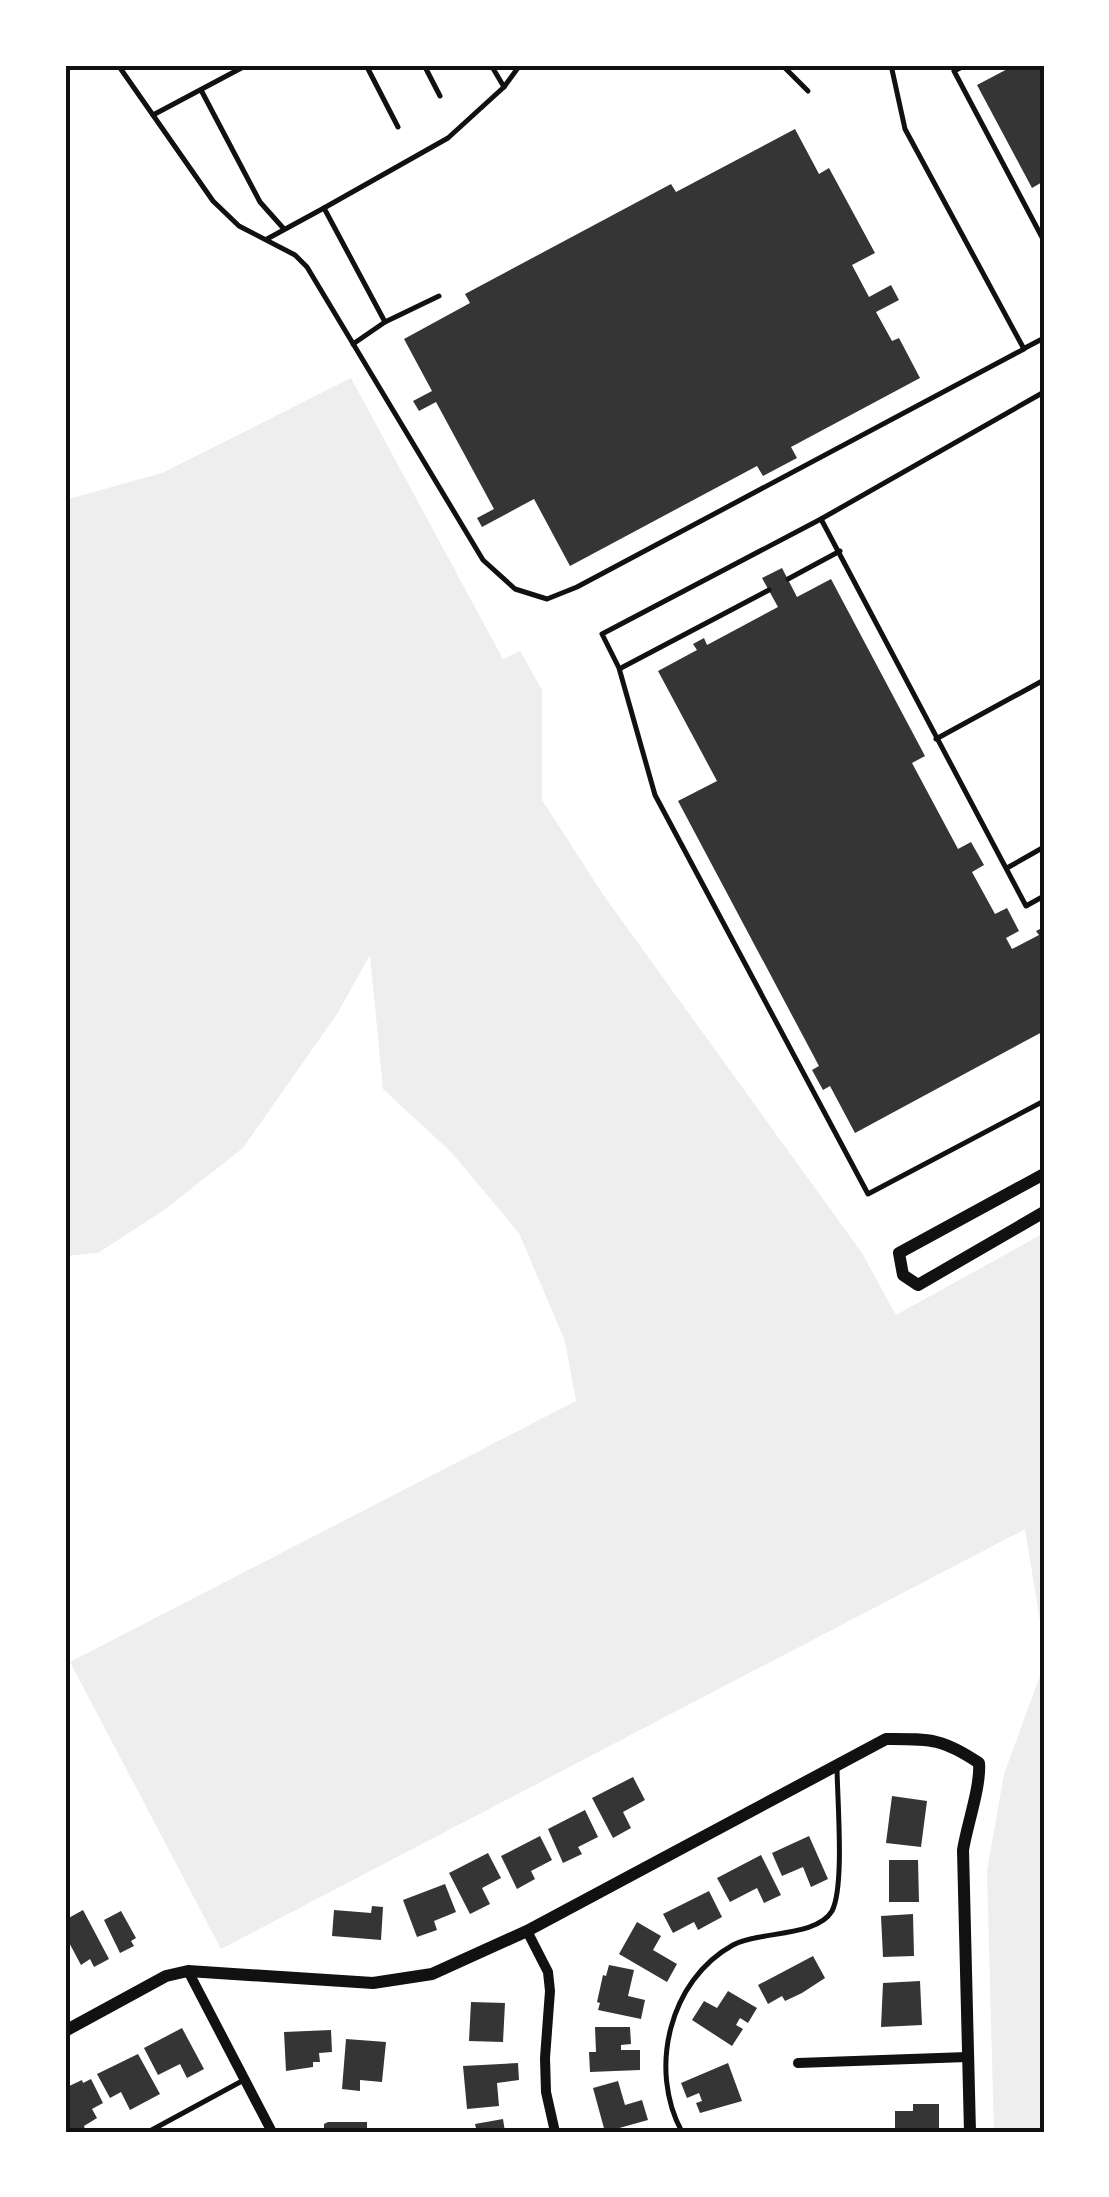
<svg xmlns="http://www.w3.org/2000/svg" width="1109" height="2197" viewBox="0 0 1109 2197" font-family="Raleway,sans-serif">
	<style>
		.green { fill: #eee }
		.building { fill: #353535 }
		.lines { fill: none; stroke-linecap: round; stroke-linejoin: round }
		.service { stroke: #111; stroke-width: 5 }
		.minor { stroke: #111; stroke-width: 10 }
		.tertiary { stroke: #111; stroke-width: 12 }
		.neatline { fill: none; stroke: #111; stroke-width: 4 }
	</style>
	<rect width="100%" height="100%" fill="#fff"/>
	<g class="green">
		<polygon points="351,378 503,659 520,651 542,690 542,800 604,896 862,1253 896,1315 1044,1233 1044,1646 1025,1529 221,1949 70,1662 576,1401 565,1341 519,1233 451,1152 383,1089 370,955 337,1014 243,1148 164,1210 98,1253 65,1256 65,500 162,473"/>
		<polygon points="1044,1665 1044,2132 994,2132 987,1871 1004,1774"/>
	</g>
	<g class="building">
		<polygon points="1015,65 1044,65 1044,181 1032,188 977,85"/>
		<polygon points="795,129 819,174 829,168 875,253 852,265 869,297 891,285 899,300 876,312 892,341 899,338 920,378 791,447 797,458 763,476 757,466 570,566 534,499 482,527 477,518 494,509 436,402 419,411 413,401 432,391 404,339 470,303 465,294 671,184 676,192"/>
		<polygon points="782,568 797,597 831,579 925,756 912,763 958,849 971,842 984,865 972,872 995,914 1007,908 1019,931 1006,938 1012,949 1039,935 1036,931 1044,927 1044,1031 855,1133 830,1086 823,1090 812,1070 819,1066 678,801 717,781 658,671 697,650 693,644 704,638 707,645 778,607 762,578"/>
		<polygon points="633,1777 645,1800 623,1812 631,1828 613,1838 592,1798"/>
		<polygon points="892,1796 927,1801 921,1847 886,1843"/>
		<polygon points="585,1810 598,1837 578,1847 582,1854 563,1863 548,1829"/>
		<polygon points="540,1836 552,1860 531,1871 535,1879 517,1889 501,1856"/>
		<polygon points="809,1836 828,1879 811,1887 803,1867 782,1876 772,1853"/>
		<polygon points="488,1853 501,1878 482,1888 490,1904 470,1914 449,1873"/>
		<polygon points="761,1855 781,1895 764,1903 757,1888 730,1902 717,1878"/>
		<polygon points="889,1860 918,1860 919,1902 889,1902"/>
		<polygon points="445,1884 456,1912 434,1921 437,1930 417,1937 403,1900"/>
		<polygon points="709,1891 722,1917 698,1930 694,1922 673,1933 663,1914"/>
		<polygon points="372,1906 383,1907 381,1940 332,1936 334,1910 371,1913"/>
		<polygon points="83,1910 109,1959 94,1967 90,1959 81,1965 65,1935 65,1920"/>
		<polygon points="121,1911 136,1938 131,1941 134,1946 120,1953 104,1920"/>
		<polygon points="913,1914 914,1956 883,1957 881,1916"/>
		<polygon points="637,1922 661,1936 653,1950 677,1964 667,1982 619,1954"/>
		<polygon points="813,1956 825,1978 802,1993 785,2001 782,1996 768,2004 758,1985"/>
		<polygon points="609,1965 634,1970 628,1996 645,2000 641,2019 598,2010 600,2003 597,2002 603,1975 606,1976"/>
		<polygon points="920,1981 922,2025 881,2027 883,1983"/>
		<polygon points="728,1991 757,2008 748,2023 740,2018 736,2025 743,2029 732,2046 692,2020 704,2001 717,2008"/>
		<polygon points="471,2002 505,2003 503,2042 469,2041"/>
		<polygon points="595,2027 630,2027 631,2044 621,2045 621,2050 640,2050 640,2070 590,2072 589,2052 596,2052"/>
		<polygon points="182,2028 204,2069 187,2078 180,2064 158,2075 144,2048"/>
		<polygon points="331,2030 332,2052 319,2053 320,2062 313,2062 313,2067 286,2071 284,2032"/>
		<polygon points="346,2039 386,2042 382,2082 360,2080 360,2091 342,2089"/>
		<polygon points="138,2054 160,2094 130,2110 121,2092 110,2098 97,2074"/>
		<polygon points="518,2063 519,2080 497,2083 499,2106 467,2109 463,2066"/>
		<polygon points="728,2063 742,2101 700,2113 696,2103 702,2101 699,2093 687,2098 681,2083"/>
		<polygon points="91,2079 103,2103 92,2109 97,2118 84,2126 86,2132 66,2132 65,2088 82,2080 83,2083"/>
		<polygon points="618,2081 625,2105 642,2100 648,2120 605,2132 593,2088"/>
		<polygon points="913,2104 939,2104 939,2132 895,2132 895,2111 913,2111"/>
		<polygon points="503,2119 505,2132 477,2132 475,2124"/>
		<polygon points="328,2122 367,2122 367,2132 324,2132 324,2124"/>
	</g>
	<g class="lines">
		<g class="service">
			<polyline points="118,65 213,201 239,226 295,255 307,267 483,560 515,589 547,599 577,587 1024,349 905,129 891,65"/>
			<polyline points="366,65 398,127"/>
			<polyline points="424,65 440,96"/>
			<polyline points="491,65 504,87"/>
			<polyline points="782,65 808,91"/>
			<polyline points="966,65 954,71 1044,241"/>
			<polyline points="201,90 260,202 284,229"/>
			<polyline points="153,115 247,65"/>
			<polyline points="267,239 324,208"/>
			<polyline points="385,322 439,296"/>
			<polyline points="353,344 385,322 324,208 448,138 504,87 520,65"/>
			<polyline points="1025,348 1044,338"/>
			<polyline points="1044,392 821,519 602,634 619,668 655,795 868,1194 1044,1101"/>
			<polyline points="821,519 1026,906 1044,896"/>
			<polyline points="788,579 840,551"/>
			<polyline points="621,668 769,590"/>
			<polyline points="936,739 1044,680"/>
			<polyline points="1007,868 1044,847"/>
			<polyline points="148,2132 242,2081"/>
			<path d="M 682,2132 C 648,2070 669,1980 733,1945 C 759,1931 817,1937 832,1911 C 845,1886 837,1797 837,1766"/>
		</g>
		<g class="minor">
			<polyline points="527,1931 548,1972 550,1991 545,2058 546,2092 555,2132"/>
			<polyline points="188,1971 272,2132"/>
			<polyline points="798,2063 967,2057"/>
		</g>
		<g class="tertiary">
			<polyline points="1044,1174 899,1253 903,1275 918,1285 1044,1212"/>
			<path d="M 65,2031 L 166,1976 L 188,1971 L 373,1983 L 432,1974 L 527,1931 L 886,1739 C 930,1739 942,1738 979,1763 C 981,1786 967,1825 963,1850 L 970,2132"/>
		</g>
	</g>
	<rect width="1109" height="2197" fill="none" stroke="#ffffff" stroke-width="135"/>
	<rect x="68" y="68" width="974" height="2062" class="neatline"/>
</svg>
